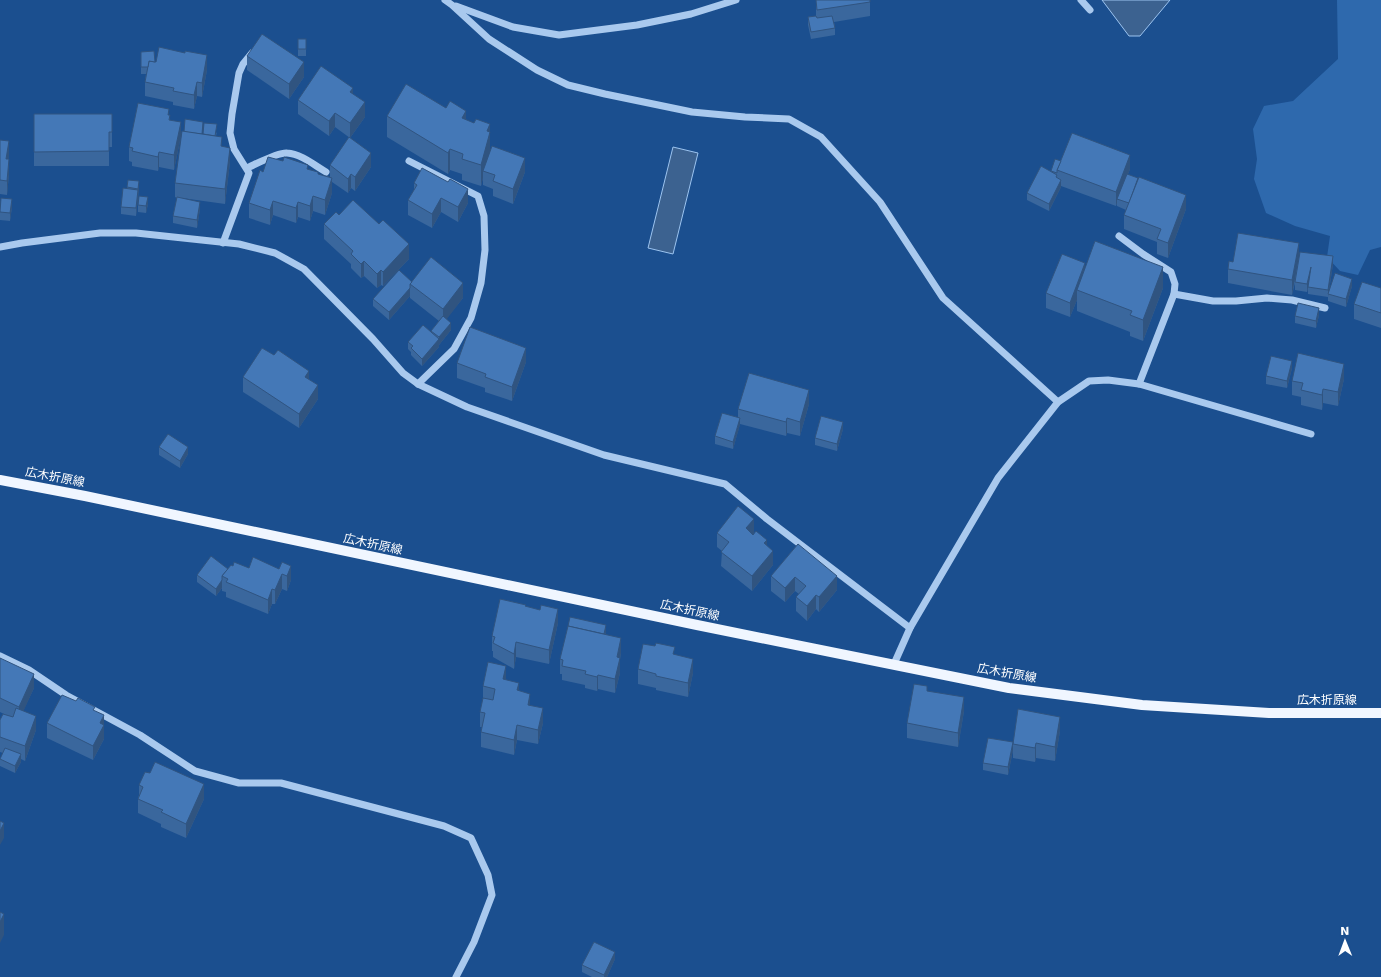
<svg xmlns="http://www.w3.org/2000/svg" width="1381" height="977" viewBox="0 0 1381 977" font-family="'DejaVu Sans','Noto Sans JP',sans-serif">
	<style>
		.green { fill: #2e69ad }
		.water { fill: #3c6290; stroke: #9cc4f0 }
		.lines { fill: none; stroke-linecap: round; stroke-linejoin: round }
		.minor { stroke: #a9c9ee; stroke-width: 7 }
		.major { stroke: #f0f6ff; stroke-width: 10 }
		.wall { fill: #3a679d }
		.shaded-wall { fill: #305480 }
		.building { fill: #4478b7; stroke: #305480 }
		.labels { text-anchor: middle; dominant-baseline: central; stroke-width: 3; stroke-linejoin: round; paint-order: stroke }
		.street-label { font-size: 12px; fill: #fff; stroke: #1b4f8f }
	</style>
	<rect width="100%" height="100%" fill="#1b4f8f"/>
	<polygon class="green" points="1337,0 1381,0 1381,247 1370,250 1358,275 1340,271 1327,257 1330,236 1295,226 1266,213 1254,179 1257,159 1253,129 1264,106 1293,101 1338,59"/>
	<g class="water">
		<polygon points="1102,0 1170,0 1140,36 1129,36"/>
		<polygon points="673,147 698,153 673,254 648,248"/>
	</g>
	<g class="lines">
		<g class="minor">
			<polyline points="445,0 452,5 489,39 537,70 568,85 605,94 692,112 745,117 789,119 821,137 880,202 943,298 1058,402"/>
			<polyline points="1081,0 1090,10"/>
			<polyline points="456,6 513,27 559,35 637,25 691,14 736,0"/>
			<polyline points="409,161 478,196 484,216 485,250 481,283 471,318 454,349 418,384"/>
			<path d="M 247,168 C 256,164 278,152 287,153 C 301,154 314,165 326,172"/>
			<polyline points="1119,236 1143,254 1171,272 1175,284 1174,294 1139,384"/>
			<polyline points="223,243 249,173 234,149 230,133 232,114 239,73 243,64 252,53"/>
			<polyline points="0,247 22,243 100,233 136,233 239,244 275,253 304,269 373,339 403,373 418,384 467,407 604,455 725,484 767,519 910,628"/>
			<polyline points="1174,294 1213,301 1236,301 1267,298 1292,300 1325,308"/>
			<polyline points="0,656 29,670 66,695 140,735 195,771 239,783 281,783 444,826 471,838 488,875 492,895 474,942 456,977"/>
			<polyline points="894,664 910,628 998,478 1058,402 1089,381 1108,380 1139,384 1311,434"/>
		</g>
		<polyline class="major" points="0,480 85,496 697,625 1009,688 1142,705 1269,713 1381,713"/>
	</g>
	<g class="wall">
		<polygon points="816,0 870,2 870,16 834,22 835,28 835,35 811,39 808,25 808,17 816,16"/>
		<rect x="298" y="39" width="8" height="17"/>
		<polygon points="141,52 155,62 207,70 202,97 197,96 194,109 173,105 173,102 145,96 145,82 146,74 141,74"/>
		<polygon points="247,56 304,77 289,99 247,70"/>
		<polygon points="353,94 365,117 350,138 335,127 329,136 298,114 298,100"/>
		<polygon points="446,108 466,120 490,132 490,151 525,172 513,204 493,196 493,189 483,185 483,178 481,186 462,180 462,174 450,170 448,174 387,137 387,116"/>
		<polygon points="34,114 112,114 112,147 109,147 109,166 34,166"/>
		<polygon points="169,115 170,120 181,136 174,170 159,167 158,171 132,166 132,162 129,161 129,147"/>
		<polygon points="217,132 216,136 230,162 225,204 182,198 200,209 197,228 173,223 173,216 177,198 175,197 175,183"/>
		<polygon points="0,140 9,156 8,159 9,174 7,195 0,194"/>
		<polygon points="1061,161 1130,169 1128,174 1186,209 1168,258 1157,254 1157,242 1124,229 1124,215 1126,210 1117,206 1117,203 1116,206 1061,186 1061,187 1049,211 1027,200 1027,193"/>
		<polygon points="330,165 371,167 355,191 351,188 348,193 332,182 332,193 325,215 313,211 310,221 298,217 296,223 273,215 270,225 249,218 249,203 263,172 308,169 318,174 330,177"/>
		<polygon points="128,180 139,188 136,216 121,214 121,207 127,189"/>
		<polygon points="414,183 468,203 458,222 441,212 432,228 408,215 408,200 414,190"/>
		<polygon points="148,204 146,213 138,212 138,205"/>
		<polygon points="0,205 12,207 10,221 0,220"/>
		<polygon points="339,215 409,259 383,286 381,285 377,288 364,276 361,278 351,268 351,264 324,239 324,224"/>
		<polygon points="1299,257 1333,264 1329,291 1352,286 1346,307 1328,301 1328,297 1308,294 1308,288 1307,292 1295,290 1295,283 1292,295 1228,283 1228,269 1233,262"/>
		<polygon points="1085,267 1163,288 1143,341 1130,336 1130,332 1077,311 1077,300 1070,317 1046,308 1046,293"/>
		<polygon points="412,282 463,298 446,319 451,330 439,345 439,347 422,366 411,355 411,352 408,349 408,342 431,332 431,331 439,321 410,298 410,296 389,320 373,306 373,299"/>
		<polygon points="1381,288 1381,328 1354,319 1354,304"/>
		<polygon points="1319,315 1316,328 1295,323 1295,316"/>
		<polygon points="526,362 512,401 485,392 485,388 457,378 457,363"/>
		<polygon points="1292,368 1287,388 1266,384 1266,376"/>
		<polygon points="243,377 318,399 299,428 243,392"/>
		<polygon points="1344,379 1338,406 1323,403 1322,410 1301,405 1301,397 1292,395 1292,381"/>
		<polygon points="809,404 800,436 787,433 786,436 740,424 733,449 715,444 715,436 738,417 738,409"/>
		<polygon points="843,429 837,451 815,445 815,438"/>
		<polygon points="159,447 188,454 180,468 159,455"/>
		<polygon points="717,533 754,533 753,534 773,565 752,591 721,566 722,551 717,547"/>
		<polygon points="798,544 837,590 819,612 816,609 807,621 796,611 796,597 799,594 795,591 785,602 771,591 771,576"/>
		<polygon points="233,566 249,568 279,569 291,580 287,591 282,589 275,604 272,604 268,614 226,597 226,592 222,591 222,588 216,596 197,582 197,575 228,569"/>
		<polygon points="558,623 549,664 516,657 514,669 493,657 493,651 492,651 492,636"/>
		<polygon points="606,632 606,635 621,653 620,659 620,673 615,693 598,689 597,691 585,688 585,685 562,680 562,674 560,674 560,659"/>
		<polygon points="675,655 693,673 688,697 656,690 656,688 638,684 638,669"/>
		<polygon points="0,658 34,688 23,711 36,730 25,761 21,759 21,762 15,773 0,766 0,759 3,753 0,752 0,720 4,714 0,712"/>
		<polygon points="506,680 519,691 530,705 543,723 538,744 517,740 514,755 481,747 481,732 482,727 480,727 480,712 483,700 483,686"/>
		<polygon points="95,711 104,730 104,739 93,760 47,738 47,723"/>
		<polygon points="964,711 958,747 907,738 907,723"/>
		<polygon points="1060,731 1055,761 1036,758 1035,762 1013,758 1013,750 1008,775 983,770 983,763 1013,742"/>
		<polygon points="139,785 204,799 186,838 161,827 161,824 138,813 138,799 139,795"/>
		<polygon points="615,959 607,977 592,977 582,972 582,965"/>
	</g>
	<g class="shaded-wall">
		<polygon points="207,55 207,70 202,97 202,83"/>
		<polygon points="304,62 304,77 289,99 289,84"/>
		<polygon points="197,82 197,96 194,109 194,95"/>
		<polygon points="353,88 353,103 350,92"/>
		<polygon points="365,102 365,117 350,138 350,123"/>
		<polygon points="466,111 466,132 462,118"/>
		<polygon points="335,113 335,127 329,136 329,121"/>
		<polygon points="181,122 181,136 174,170 174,155"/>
		<polygon points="490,124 490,153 483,171 483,178 481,186 481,165 487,131"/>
		<polygon points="9,141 9,156 6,173 6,159"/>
		<polygon points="230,148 230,162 225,204 225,189"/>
		<polygon points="450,149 450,170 448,174 448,153"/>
		<polygon points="159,152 159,167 158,171 158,157"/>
		<polygon points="371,153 371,167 355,191 355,177"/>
		<polygon points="1130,155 1130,169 1118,200 1117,199 1117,203 1116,206 1116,192"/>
		<polygon points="525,158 525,172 513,204 513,189"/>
		<polygon points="9,159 9,174 7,195 7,181"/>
		<polygon points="351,174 351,188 348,193 348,179"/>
		<polygon points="332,178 332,193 325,215 325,200"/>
		<polygon points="1061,180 1061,187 1049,211 1049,204"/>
		<polygon points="139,181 139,188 136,216 136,208"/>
		<polygon points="468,189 468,203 458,222 458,207"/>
		<polygon points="1186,195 1186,209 1168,258 1168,243"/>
		<polygon points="313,196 313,211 310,221 310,206"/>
		<polygon points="148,197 148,204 146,213 146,206"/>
		<polygon points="441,198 441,212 432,228 432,214"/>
		<polygon points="12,199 12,207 10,221 10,213"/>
		<polygon points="273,201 273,215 270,225 270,210"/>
		<polygon points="200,202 200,209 197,228 197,220"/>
		<polygon points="298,202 298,217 296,223 296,208"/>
		<polygon points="1299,243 1299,257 1292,295 1292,280"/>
		<polygon points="409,244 409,259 383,286 383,272"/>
		<polygon points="1333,256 1333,264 1328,297 1328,290"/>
		<polygon points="364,261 364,276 361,278 361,264"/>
		<polygon points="1085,263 1085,277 1077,290 1077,300 1070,317 1070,303"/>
		<polygon points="1163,267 1163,288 1143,341 1143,320"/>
		<polygon points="1311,267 1311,274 1307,292 1307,284"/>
		<polygon points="381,270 381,285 377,288 377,274"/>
		<polygon points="1352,279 1352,286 1346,307 1346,299"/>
		<polygon points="463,283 463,298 443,324 443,309"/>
		<polygon points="410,288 410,296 389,320 389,312"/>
		<polygon points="1319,308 1319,315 1316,328 1316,321"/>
		<polygon points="451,323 451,330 439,345 439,347 422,366 422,359 439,339 439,337"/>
		<polygon points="526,348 526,362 512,401 512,387"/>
		<polygon points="1292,361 1292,368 1287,388 1287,381"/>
		<polygon points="1344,364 1344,379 1338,406 1338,392"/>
		<polygon points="309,371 309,385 305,377"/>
		<polygon points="318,385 318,399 299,428 299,414"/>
		<polygon points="1323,389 1323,403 1322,410 1322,395"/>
		<polygon points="809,390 809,404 800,436 800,422"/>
		<polygon points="740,418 740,425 733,449 733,442"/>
		<polygon points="787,418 787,433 786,436 786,422"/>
		<polygon points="843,422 843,429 837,451 837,444"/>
		<polygon points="188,447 188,454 180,468 180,461"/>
		<polygon points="754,519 754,533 746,543 746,528"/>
		<polygon points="767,540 767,554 764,543"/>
		<polygon points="773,551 773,565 752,591 752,576"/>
		<polygon points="291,566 291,580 287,591 287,576"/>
		<polygon points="282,574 282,589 275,604 275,590"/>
		<polygon points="837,576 837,590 819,612 819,597"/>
		<polygon points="795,577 795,591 785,602 785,588"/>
		<polygon points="222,580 222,588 216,596 216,589"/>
		<polygon points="272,589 272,604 268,614 268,600"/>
		<polygon points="816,595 816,609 807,621 807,606"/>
		<polygon points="558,609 558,623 549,664 549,650"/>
		<polygon points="606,625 606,632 603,647 603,640"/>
		<polygon points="621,638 621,653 620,659 620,673 615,693 615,679 617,657"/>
		<polygon points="516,642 516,657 514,669 514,654"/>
		<polygon points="693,659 693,673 688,697 688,683"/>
		<polygon points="506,666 506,681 503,679"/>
		<polygon points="34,674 34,688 19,721 19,707"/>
		<polygon points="598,675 598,689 597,691 597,677"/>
		<polygon points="519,683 519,697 517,690"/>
		<polygon points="530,694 530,708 528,705"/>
		<polygon points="964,697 964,711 958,747 958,733"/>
		<polygon points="543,708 543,723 538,744 538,730"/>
		<polygon points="104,715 104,739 93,760 93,746 100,723"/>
		<polygon points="36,716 36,730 25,761 25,746"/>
		<polygon points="1060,717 1060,731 1055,761 1055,747"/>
		<polygon points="517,725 517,740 514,755 514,740"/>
		<polygon points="1013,742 1013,750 1008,775 1008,767"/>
		<polygon points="1036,743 1036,758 1035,762 1035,748"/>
		<polygon points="21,754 21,762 15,773 15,766"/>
		<polygon points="204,784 204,799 186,838 186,824"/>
		<polygon points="4,823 4,838 0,845 0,831"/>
		<polygon points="4,914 4,935 0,943 0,922"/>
		<polygon points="615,952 615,959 607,977 604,977 604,975"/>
	</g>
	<g class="building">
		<polygon points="816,0 870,0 870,2 817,10"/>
		<polygon points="816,16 817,18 832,16 835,28 811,32 808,17"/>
		<polygon points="262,34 304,62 289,84 247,56"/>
		<rect x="298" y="39" width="8" height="10"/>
		<polygon points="159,47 185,53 185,51 207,55 202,83 197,82 194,95 173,91 174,88 145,82 149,61 156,62"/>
		<polygon points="154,51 155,62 149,61 148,67 141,67 141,52"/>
		<polygon points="321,66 353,88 350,92 365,102 350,123 335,113 329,121 298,100"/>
		<polygon points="406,84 446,108 450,101 466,111 462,118 474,123 476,119 490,124 487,131 490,132 481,165 462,159 463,154 450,149 448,153 387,116"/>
		<polygon points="138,103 169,109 168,115 170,115 169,120 181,122 174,155 159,152 158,157 132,151 133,148 129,147"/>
		<polygon points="34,114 112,114 112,132 109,132 109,151 34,152"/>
		<polygon points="185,119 203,122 202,134 184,132"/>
		<polygon points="204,123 217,124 215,136 203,134"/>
		<polygon points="182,131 222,137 221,146 230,148 225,189 175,183"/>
		<polygon points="1072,133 1130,155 1116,192 1057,170"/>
		<polygon points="349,137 371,153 355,177 351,174 348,179 330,165"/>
		<polygon points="0,140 9,141 6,159 9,159 7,181 0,180"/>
		<polygon points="492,146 525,158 513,189 493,181 495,175 483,171"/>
		<polygon points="268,157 283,161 284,157 308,165 307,169 318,172 318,174 332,178 325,200 313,196 310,206 298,202 296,208 273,201 270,210 249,203 260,170 263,172"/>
		<polygon points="1055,159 1061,161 1057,170 1057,173 1051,171"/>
		<polygon points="1041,166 1057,175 1056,177 1061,180 1049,204 1027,193"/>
		<polygon points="422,168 448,182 450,179 468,189 458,207 441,198 432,214 408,200 417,185 414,183"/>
		<polygon points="1127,174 1138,178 1129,203 1117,199"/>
		<polygon points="1139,177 1186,195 1168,243 1157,239 1161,229 1124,215"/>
		<polygon points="128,180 139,181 138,189 127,187"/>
		<polygon points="123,188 138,190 136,208 121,207"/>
		<polygon points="139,196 148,197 146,206 138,205"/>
		<polygon points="177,197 200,202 197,220 173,216"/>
		<polygon points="1,198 12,199 10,213 0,212"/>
		<polygon points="353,200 379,224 383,220 409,244 383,272 381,270 377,274 364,261 361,264 351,254 353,251 324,224 336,212 339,215"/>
		<polygon points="1238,233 1299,243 1292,280 1228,269 1229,261 1233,262"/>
		<polygon points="1095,241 1163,267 1143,320 1130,315 1132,311 1077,290"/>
		<polygon points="1300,252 1333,256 1328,290 1308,287 1311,267 1307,284 1295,282"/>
		<polygon points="1062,254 1085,263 1070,303 1046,293"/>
		<polygon points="431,257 463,283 443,309 410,284"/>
		<polygon points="399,270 412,282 410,284 410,288 389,312 373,299"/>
		<polygon points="1335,273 1352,279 1346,299 1328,294"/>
		<polygon points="1362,282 1381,288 1381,313 1354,304"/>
		<polygon points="1298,303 1319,308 1316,321 1295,316"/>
		<polygon points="443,316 451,323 439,337 431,331"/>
		<polygon points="423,325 439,339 422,359 411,348 413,346 408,342"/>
		<polygon points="470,327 526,348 512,387 485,377 486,374 457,363"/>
		<polygon points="262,348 274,355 278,350 309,371 305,377 318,385 299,414 243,377"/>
		<polygon points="1298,353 1344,364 1338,392 1323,389 1322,395 1301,390 1303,383 1292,381"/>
		<polygon points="1271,356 1292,361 1287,381 1266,376"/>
		<polygon points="749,373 809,390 800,422 787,418 786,422 738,409"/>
		<polygon points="722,413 740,418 733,442 715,436"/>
		<polygon points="821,416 843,422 837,444 815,438"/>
		<polygon points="168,434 188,447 180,461 159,447"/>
		<polygon points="738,506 754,519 746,528 753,535 756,531 767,540 764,543 773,551 752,576 721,552 729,542 717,533"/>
		<polygon points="798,544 837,576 819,597 816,595 807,606 796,597 806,586 795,577 785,588 771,576"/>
		<polygon points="211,556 228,569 222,576 222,580 216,589 197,575"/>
		<polygon points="253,557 279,569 282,562 291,566 287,576 282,574 275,590 272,589 268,600 226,582 228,579 222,576 231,565 233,566 234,562 249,568"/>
		<polygon points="500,599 526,605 525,606 540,610 541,605 558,609 549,650 516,642 514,654 493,643 495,637 492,636"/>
		<polygon points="570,617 606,625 604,634 568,626"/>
		<polygon points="568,626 621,638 617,657 620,658 615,679 598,675 597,677 585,674 586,671 562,666 563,660 560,659"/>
		<polygon points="656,643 675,647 673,654 693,659 688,683 656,676 656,674 638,669 643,644 655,646"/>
		<polygon points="0,658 34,674 19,707 0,698"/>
		<polygon points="488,662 506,666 503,679 519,683 517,690 530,694 528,705 543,708 538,730 517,725 514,740 481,732 485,713 480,712 483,698 493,700 495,689 483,686"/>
		<polygon points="914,684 927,686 927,691 964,697 958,733 907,723"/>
		<polygon points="62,695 76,701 78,698 95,707 93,710 104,715 100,723 104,725 93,746 47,723"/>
		<polygon points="16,708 36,716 25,746 0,737 0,720 3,714 13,717"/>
		<polygon points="1018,709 1060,717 1055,747 1036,743 1035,748 1013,744"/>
		<polygon points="988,738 1013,742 1008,767 983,763"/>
		<polygon points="5,748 21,754 15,766 0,759"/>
		<polygon points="155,762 204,784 186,824 161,812 163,810 138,799 143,787 139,785 145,772 150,773"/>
		<polygon points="0,821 4,823 0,831"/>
		<polygon points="0,912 4,914 0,922"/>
		<polygon points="594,942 615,952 604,975 582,965"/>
	</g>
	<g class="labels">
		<g class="street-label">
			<text transform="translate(55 477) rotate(11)">広木折原線</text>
			<text transform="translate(373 544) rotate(12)">広木折原線</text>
			<text transform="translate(690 610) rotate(12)">広木折原線</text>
			<text transform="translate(1007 673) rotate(10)">広木折原線</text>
			<text x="1327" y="700">広木折原線</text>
		</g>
	</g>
	<g transform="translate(1345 941) rotate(359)" stroke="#1b4f8f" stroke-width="3" paint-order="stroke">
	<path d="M0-3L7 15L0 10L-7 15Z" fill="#ffffff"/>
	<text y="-6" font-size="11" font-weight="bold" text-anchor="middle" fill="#ffffff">N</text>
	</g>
</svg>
